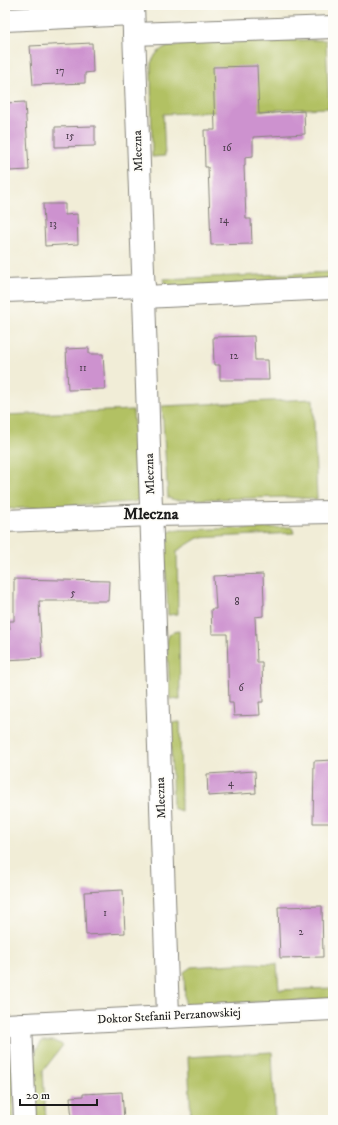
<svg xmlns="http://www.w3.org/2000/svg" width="338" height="1125" viewBox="0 0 338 1125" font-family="'IM FELL DW Pica',serif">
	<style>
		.green { fill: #b2c164; stroke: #676e40 }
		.building { fill: #cd92cf }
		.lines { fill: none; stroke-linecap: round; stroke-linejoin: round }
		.street-casing { stroke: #86847a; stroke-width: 24 }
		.street { stroke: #fff; stroke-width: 22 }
		.labels { text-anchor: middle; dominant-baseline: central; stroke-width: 3.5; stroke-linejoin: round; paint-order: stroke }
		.number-label { font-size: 10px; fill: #483a49 }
		.street-label { font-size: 12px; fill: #1c1c1c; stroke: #fdfcf7 }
		.district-label { font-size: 16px; font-weight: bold; fill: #1c1c1c; stroke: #fdfcf7 }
	</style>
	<rect width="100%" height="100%" fill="#fdfcf7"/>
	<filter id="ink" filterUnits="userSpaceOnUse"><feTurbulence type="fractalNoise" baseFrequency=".025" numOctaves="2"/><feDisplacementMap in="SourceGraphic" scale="8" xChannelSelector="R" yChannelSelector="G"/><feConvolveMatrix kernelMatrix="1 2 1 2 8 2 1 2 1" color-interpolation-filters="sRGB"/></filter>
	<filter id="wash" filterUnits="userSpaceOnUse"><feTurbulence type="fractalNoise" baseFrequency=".012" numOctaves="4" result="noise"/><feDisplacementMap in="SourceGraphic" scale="16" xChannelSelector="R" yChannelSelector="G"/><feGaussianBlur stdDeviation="0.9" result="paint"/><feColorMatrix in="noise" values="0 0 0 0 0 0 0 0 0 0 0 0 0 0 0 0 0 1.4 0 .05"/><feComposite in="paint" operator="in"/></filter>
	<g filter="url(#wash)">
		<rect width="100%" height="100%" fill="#f1edd7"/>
		<g class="green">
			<polygon points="236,40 326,40 329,108 163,114 165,156 152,157 151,63 156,54 163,48 189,43"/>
			<polygon points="333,272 333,280 169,287 164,284 164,279"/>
			<polygon points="313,399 317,499 288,497 175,500 168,498 162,406"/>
			<polygon points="133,410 139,499 134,502 5,509 5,415"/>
			<polygon points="292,527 294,533 198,538 177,551 178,614 168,615 164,540 167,533 174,530"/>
			<polygon points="179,631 180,700 170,699 167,641 169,635 173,632"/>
			<polygon points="180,722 181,811 173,808 170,723"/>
			<polygon points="249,963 277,964 279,990 333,988 333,999 185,1005 184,972 191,967"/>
			<polygon points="42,1041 53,1041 63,1045 43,1071 46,1120 36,1120 32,1062 34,1053"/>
			<polygon points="5,1049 12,1061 14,1120 6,1120"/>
			<polygon points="272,1052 275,1120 191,1120 188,1057"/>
		</g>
		<g id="blocks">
			<g class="building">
				<polygon points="92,43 93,72 85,73 85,83 33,85 30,46"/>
				<polygon points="257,66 259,114 304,111 305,134 253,137 253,156 245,157 245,166 244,166 246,219 251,219 252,244 211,245 208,167 205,167 204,130 215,130 213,67"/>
				<polygon points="25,102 29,170 10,171 5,103"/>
				<polygon points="95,126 95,146 55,147 55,127"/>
				<polygon points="43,204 65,204 65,215 77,214 78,244 45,246"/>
				<polygon points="254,336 255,360 268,360 269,380 220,380 220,365 214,365 213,337"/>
				<polygon points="89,348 89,354 103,354 105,389 68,390 66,349"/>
				<polygon points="263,574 264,605 263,605 263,616 255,617 257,662 262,662 263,702 259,702 260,715 234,716 233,703 229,703 227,634 212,634 211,609 216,609 214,576"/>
				<polygon points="14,579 109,581 108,601 39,601 42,658 5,660 5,629 10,629 9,621 14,621"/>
				<polygon points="333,760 333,823 313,823 314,761"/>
				<polygon points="255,771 256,793 208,796 207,774"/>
				<polygon points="123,890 125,933 86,935 84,892"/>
				<polygon points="322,906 323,957 280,958 278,907"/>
				<polygon points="122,1092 124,1120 72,1120 70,1097 83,1096 83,1094"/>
			</g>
		</g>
	</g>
	<g filter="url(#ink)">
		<use href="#blocks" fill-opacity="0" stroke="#86847a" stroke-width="1"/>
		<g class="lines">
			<defs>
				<g id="street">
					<polyline points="133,5 144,297 168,1016"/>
					<polyline points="5,20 133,14"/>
					<polyline points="134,34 333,27"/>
					<polyline points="5,291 144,286"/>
					<polyline points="144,297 333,288"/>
					<polyline points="5,521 152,515 333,512"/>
					<polyline points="21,1024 25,1120"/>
					<polyline points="5,1025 333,1009"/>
				</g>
			</defs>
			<use href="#street" class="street-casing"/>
			<use href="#street" class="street"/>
		</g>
	</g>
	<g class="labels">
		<g class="number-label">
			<text x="60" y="71">17</text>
			<text x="70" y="136">15</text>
			<text x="227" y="148">16</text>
			<text x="224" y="220">14</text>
			<text x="53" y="224">13</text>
			<text x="234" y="356">12</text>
			<text x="83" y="368">11</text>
			<text x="73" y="593">5</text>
			<text x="237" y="602">8</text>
			<text x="241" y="688">6</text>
			<text x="231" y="783">4</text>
			<text x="105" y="913">1</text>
			<text x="301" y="932">2</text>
		</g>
		<g class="street-label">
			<text transform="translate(138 151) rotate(-92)">Mleczna</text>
			<text transform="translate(150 474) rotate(-92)">Mleczna</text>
			<text transform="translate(161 798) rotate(-92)">Mleczna</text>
			<text transform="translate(169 1016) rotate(-3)">Doktor Stefanii Perzanowskiej</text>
		</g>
		<g class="district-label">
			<text x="151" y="514">Mleczna</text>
		</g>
	</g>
	<rect width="338" height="1125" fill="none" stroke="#fdfcf7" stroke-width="20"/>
	<path d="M20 1099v6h77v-6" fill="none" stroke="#1c1c1c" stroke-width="2"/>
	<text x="26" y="1099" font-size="12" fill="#1c1c1c" stroke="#fdfcf7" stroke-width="3" paint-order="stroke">20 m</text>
</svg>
